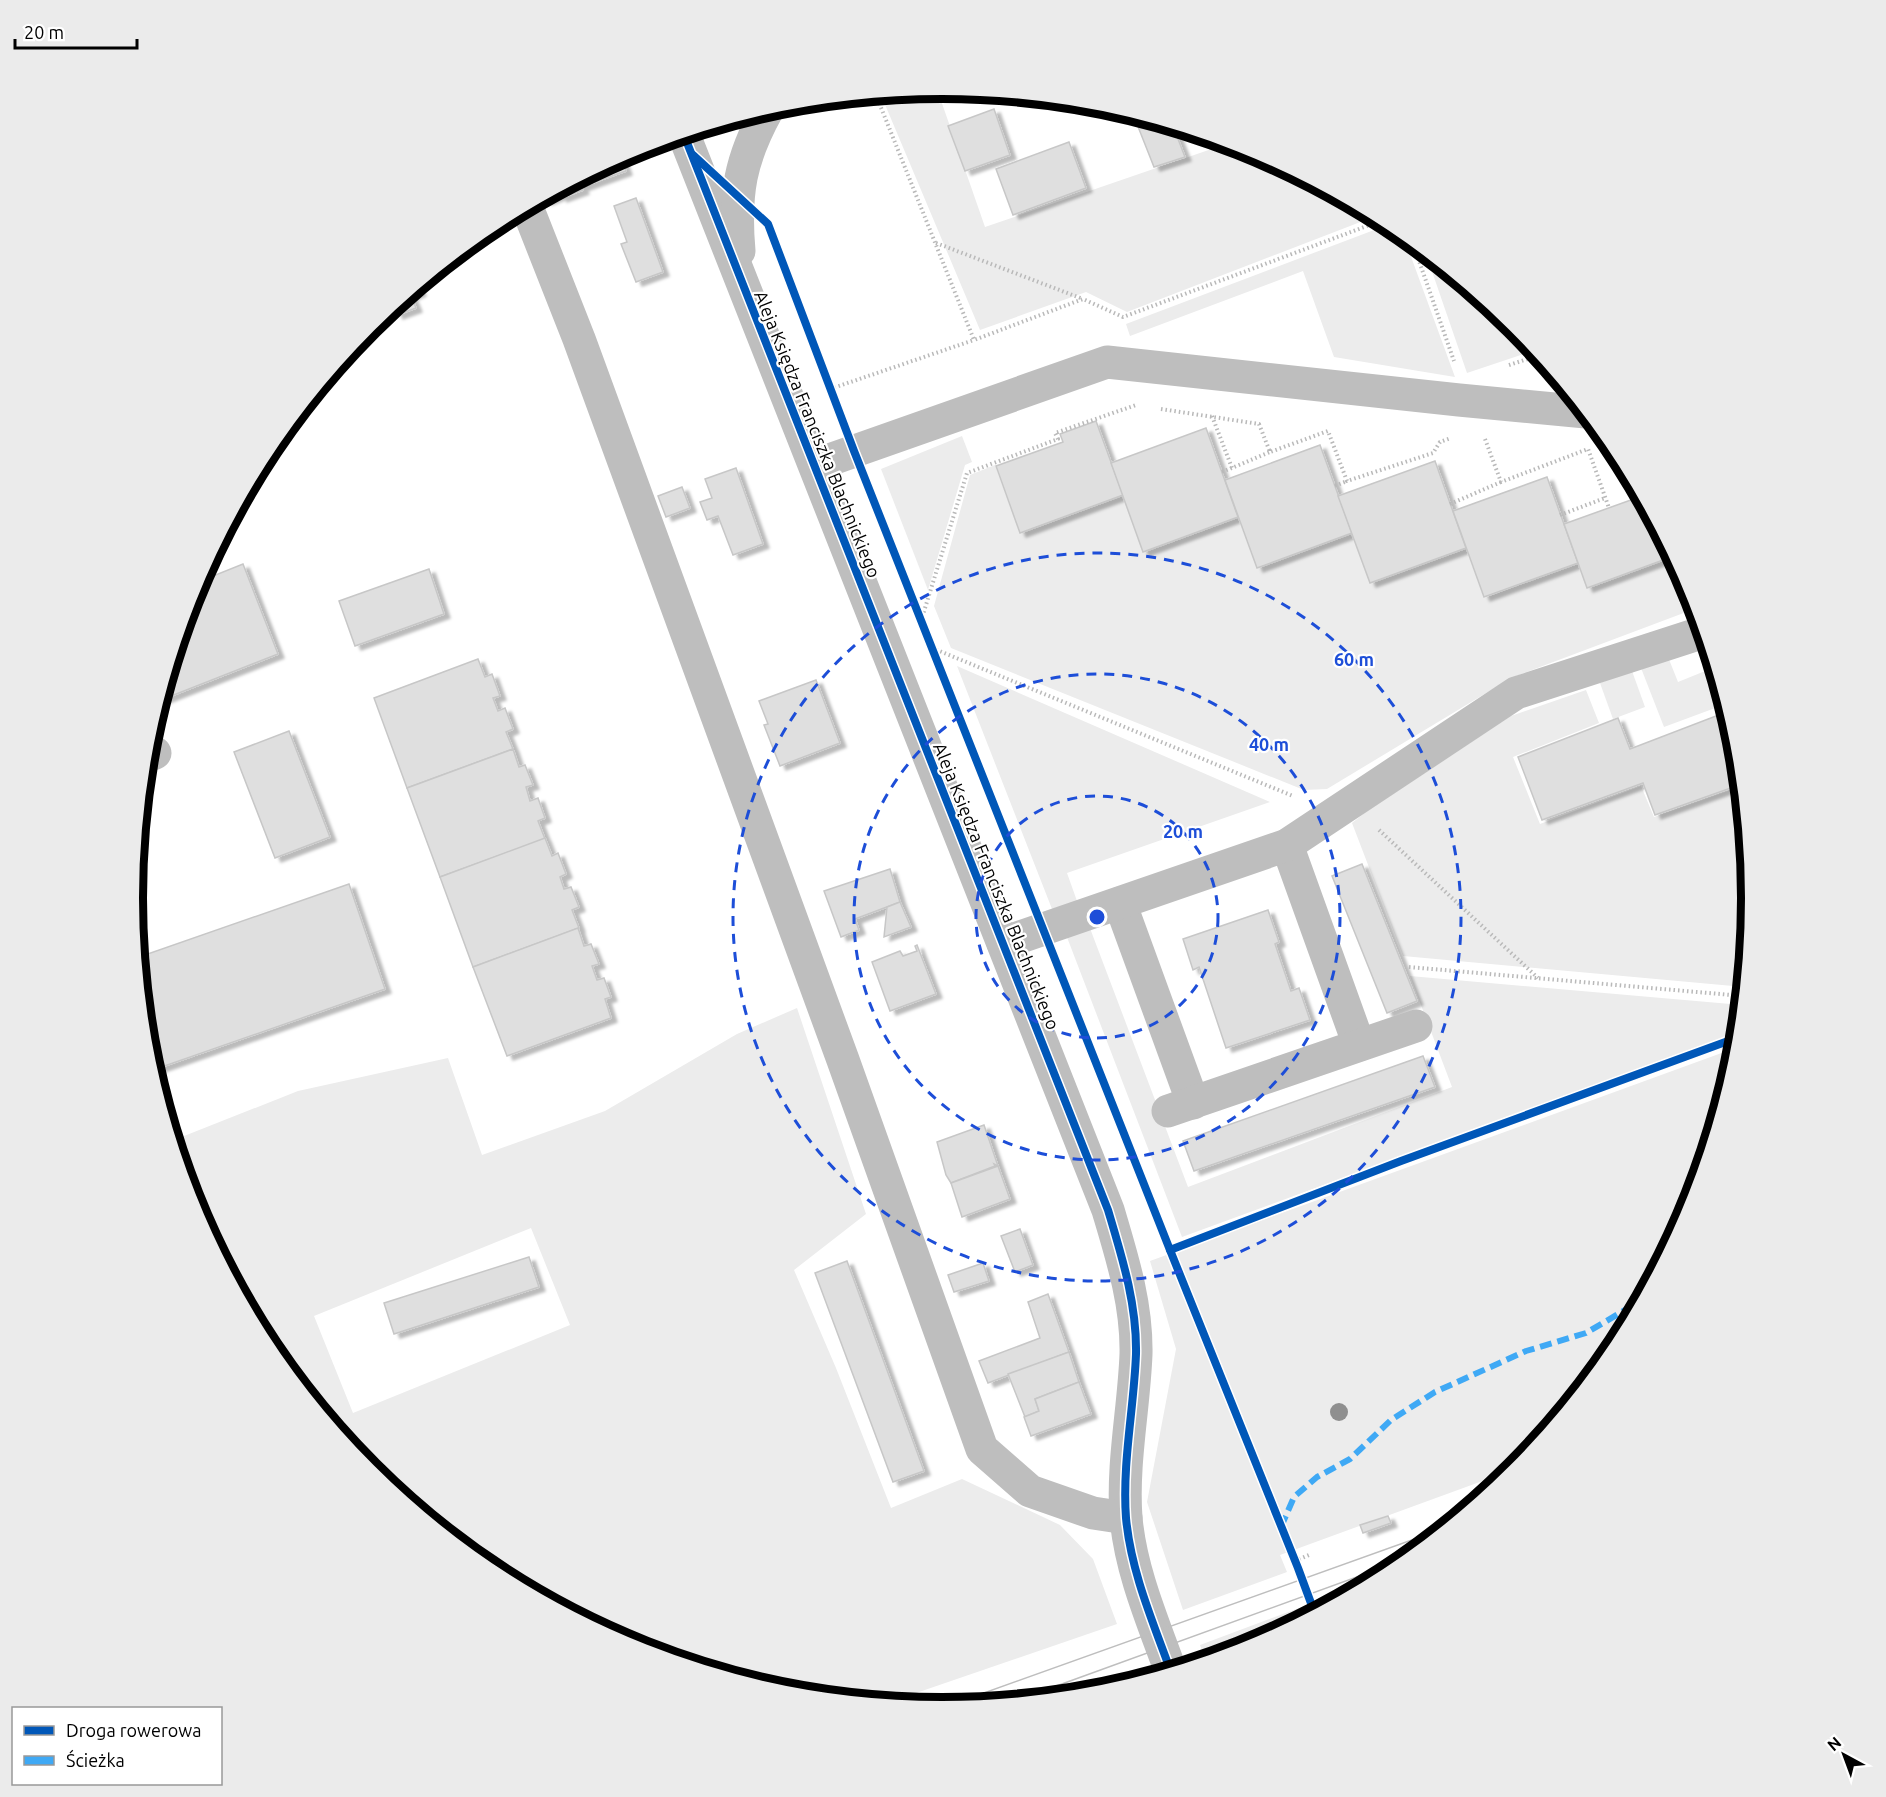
<svg xmlns="http://www.w3.org/2000/svg" width="1886" height="1797" viewBox="0 0 1886 1797" font-family="Ubuntu,sans-serif">
	<style>
		.green { fill: #ececec; fill-rule: evenodd }
		.building { fill: #dfdfdf; stroke: #c7c7c7; stroke-width: 1.5; filter: url(#shadow) }
		.lines { fill: none; stroke-linecap: round; stroke-linejoin: round }
		.path { stroke: #b9b9b9; stroke-width: 4; stroke-dasharray: 1.5 3; stroke-linecap: butt }
		.minor { stroke: #bebebe; stroke-width: 33 }
		.tram { stroke: #bebebe; stroke-width: 1.5 }
		.quiet { stroke: #3fa9f5; stroke-width: 6; stroke-dasharray: 12 6; stroke-linecap: butt }
		.cycleway-casing { stroke: #fff; stroke-width: 11 }
		.cycleway { stroke: #0057b8; stroke-width: 8 }
		.tree { fill: #8f8f8f }
		.ring { fill: none; stroke: #1d4ed8; stroke-width: 3; stroke-dasharray: 10 8 }
		.labels { text-anchor: middle; dominant-baseline: central; stroke-width: 4.5; stroke-linejoin: round; paint-order: stroke }
		.street-label { font-size: 18px; fill: #000; stroke: #fff }
		.rim { fill: none; stroke: #000; stroke-width: 8 }
		.centre { fill: #1d4ed8; stroke: #fff; stroke-width: 3 }
		.ring-label { font-size: 18px; text-anchor: middle; font-weight: bold; fill: #1d4ed8; stroke: #fff; stroke-width: 4.5; stroke-linejoin: round; paint-order: stroke }
	</style>
	<defs>
		<filter id="shadow"><feDropShadow dx="6" dy="4" stdDeviation="1.5" flood-color="#0004"/></filter>
	</defs>
	<rect width="100%" height="100%" fill="#fff"/>
	<g class="green">
		<polygon points="937,89 985,227 1229,143 1253,150 1376,216 1127,312 1086,292 980,330 881,95"/>
		<polygon points="1390,224 1402,232 1455,377 1334,357 1303,271 1130,336 1126,324"/>
		<polygon points="1425,251 1516,326 1536,350 1467,373"/>
		<polygon points="962,436 972,462 965,465 928,590 881,469"/>
		<polygon points="995,465 1020,533 1123,495 1143,552 1238,517 1257,568 1352,533 1370,583 1466,548 1484,598 1578,563 1587,588 1674,556 1691,589 1697,608 1511,678 1327,789 1304,790 951,648 934,606 970,475"/>
		<polygon points="1668,657 1678,682 1715,667 1726,704 1664,727 1641,668"/>
		<polygon points="957,666 1270,802 1067,873 1077,901 1052,909"/>
		<polygon points="1632,671 1645,707 1613,719 1600,683"/>
		<polygon points="1586,690 1599,723 1513,757 1540,824 1641,786 1654,817 1742,786 1753,899 1744,987 1403,956 1352,823 1367,811 1511,716"/>
		<polygon points="1088,923 1188,1187 1452,1087 1410,976 1742,1005 1740,1032 1182,1237 1065,932"/>
		<path d="M 797,1008 L 866,1214 L 794,1270 L 836,1368 L 891,1508 L 962,1479 L 1060,1525 L 1093,1559 L 1117,1624 L 887,1703 L 785,1693 L 633,1647 L 493,1572 L 370,1471 L 269,1348 L 195,1208 L 174,1140 L 298,1091 L 448,1058 L 482,1155 L 605,1111 L 737,1034 ZM 531,1228 L 570,1325 L 353,1413 L 314,1316 Z"/>
		<polygon points="1738,1047 1737,1057 1691,1209 1616,1349 1518,1468 1280,1555 1287,1572 1183,1610 1147,1502 1176,1349 1150,1261"/>
		<polygon points="1299,1608 1298,1623 1253,1647 1206,1661 1200,1645"/>
	</g>
	<g class="building">
		<polygon points="994,109 1010,155 965,171 948,126"/>
		<polygon points="1133,114 1173,126 1185,157 1154,167"/>
		<polygon points="1069,142 1086,188 1013,215 996,169"/>
		<polygon points="621,157 626,171 581,187 583,190 561,198 561,195 546,201 544,198"/>
		<polygon points="636,198 663,272 636,282 621,244 627,242 614,206"/>
		<polygon points="418,287 420,292 411,296 416,308 397,315 394,307"/>
		<polygon points="1096,421 1123,495 1020,533 996,466 1063,442 1060,434"/>
		<polygon points="1206,428 1238,517 1143,552 1111,463"/>
		<polygon points="1320,445 1352,533 1257,568 1225,480"/>
		<polygon points="1435,461 1466,548 1370,583 1338,496"/>
		<polygon points="736,468 763,544 733,555 718,516 707,520 700,502 712,498 705,479"/>
		<polygon points="1547,477 1578,563 1484,597 1453,511"/>
		<polygon points="682,487 690,508 666,517 658,496"/>
		<polygon points="1642,496 1674,556 1587,588 1564,524"/>
		<polygon points="243,564 278,654 161,700 198,582"/>
		<polygon points="429,569 444,614 355,646 339,601"/>
		<polygon points="478,659 485,677 492,674 500,696 493,698 498,711 505,708 513,729 506,732 513,749 407,788 374,698"/>
		<polygon points="816,680 840,743 780,766 764,725 768,724 759,701"/>
		<polygon points="1729,711 1737,741 1742,784 1655,815 1643,783 1542,820 1518,757 1618,718 1630,749"/>
		<polygon points="289,731 330,837 275,858 234,752"/>
		<polygon points="513,749 519,767 525,765 533,785 526,787 530,801 538,798 545,818 538,821 545,839 440,877 407,788"/>
		<polygon points="545,838 552,856 558,853 566,874 560,877 564,889 571,887 579,907 572,910 579,928 473,967 440,877"/>
		<polygon points="1362,864 1417,1001 1387,1013 1332,876"/>
		<polygon points="890,869 900,902 855,919 859,930 841,937 824,891"/>
		<polygon points="349,884 385,989 153,1070 149,1056 139,957"/>
		<polygon points="900,902 911,927 884,937 887,907"/>
		<polygon points="1268,910 1279,942 1275,944 1291,991 1299,988 1310,1020 1226,1048 1199,967 1193,970 1183,939"/>
		<polygon points="578,928 584,946 591,944 599,964 592,966 597,980 604,978 611,997 605,999 611,1018 507,1056 473,967"/>
		<polygon points="917,945 936,994 890,1011 872,962 900,951 903,956 917,951 915,946"/>
		<polygon points="1423,1056 1435,1087 1194,1171 1183,1141"/>
		<polygon points="984,1125 998,1166 994,1164 995,1166 951,1183 946,1175 937,1142"/>
		<polygon points="998,1166 1010,1199 962,1217 951,1183"/>
		<polygon points="1020,1229 1033,1265 1015,1272 1001,1236"/>
		<polygon points="529,1257 539,1287 394,1334 384,1303"/>
		<polygon points="847,1261 924,1471 893,1482 815,1273"/>
		<polygon points="983,1263 989,1281 954,1292 948,1275"/>
		<polygon points="1048,1294 1069,1352 988,1383 979,1361 1040,1338 1028,1302"/>
		<polygon points="1069,1352 1079,1382 1035,1399 1039,1411 1025,1417 1008,1374"/>
		<polygon points="1079,1382 1091,1414 1031,1436 1024,1417 1039,1411 1035,1399"/>
		<polygon points="1388,1516 1391,1523 1363,1533 1360,1525"/>
	</g>
	<g class="lines">
		<g class="path">
			<polyline points="876,95 974,340 1083,299 1123,317 1383,220"/>
			<polyline points="1412,241 1454,361"/>
			<polyline points="936,243 1083,299"/>
			<polyline points="1509,365 1540,355"/>
			<polyline points="830,389 974,340"/>
			<polyline points="1161,409 1259,424 1270,452 1328,431 1347,481 1433,453 1440,442 1451,438"/>
			<polyline points="1212,416 1232,468"/>
			<polyline points="1485,439 1501,482 1588,449 1609,508"/>
			<polyline points="1222,472 1270,452"/>
			<polyline points="1335,486 1347,481"/>
			<polyline points="1450,504 1501,482"/>
			<polyline points="1560,515 1605,498"/>
			<polyline points="921,621 967,473 1058,439 1055,433 1136,405"/>
			<polyline points="932,648 1293,796"/>
			<polyline points="1379,830 1538,978"/>
			<polyline points="1409,967 1743,996"/>
			<polyline points="1295,1561 1309,1555"/>
			<polyline points="1314,1612 1329,1606"/>
		</g>
		<g class="minor">
			<path d="M 684,135 L 1108,1210 C 1122,1257 1137,1304 1136,1354 C 1134,1408 1122,1463 1126,1518 C 1131,1572 1153,1622 1171,1672"/>
			<polyline points="527,207 579,339 843,1060 982,1449 1030,1491 1093,1513 1126,1518"/>
			<path d="M 739,251 C 734,194 740,159 768,109"/>
			<polyline points="815,465 1107,362 1459,400 1586,412"/>
			<polyline points="147,756 155,753"/>
			<polyline points="1287,845 1359,1045"/>
			<polyline points="1120,903 1193,1103"/>
			<polyline points="1003,943 1287,845 1516,693 1704,632"/>
			<polyline points="1168,1111 1416,1026"/>
		</g>
		<g class="tram">
			<polyline points="1015,1701 1409,1558"/>
			<polyline points="942,1708 1448,1527"/>
		</g>
		<polyline class="quiet" points="1281,1527 1294,1497 1317,1477 1350,1459 1391,1420 1435,1392 1526,1351 1586,1333 1642,1300"/>
		<defs>
			<g id="cycleway">
				<path d="M 684,135 L 1108,1210 C 1122,1257 1137,1304 1136,1354 C 1134,1408 1122,1463 1126,1518 C 1131,1572 1153,1622 1171,1672"/>
				<polyline points="693,155 768,224 854,451 1170,1250 1298,1568 1315,1614"/>
				<polyline points="1170,1250 1401,1161 1739,1037"/>
			</g>
		</defs>
		<use href="#cycleway" class="cycleway-casing"/>
		<use href="#cycleway" class="cycleway"/>
	</g>
	<circle class="tree" cx="1339" cy="1412" r="9"/>
	<g class="ring">
		<circle cx="1097" cy="917" r="121"/>
		<circle cx="1097" cy="917" r="243"/>
		<circle cx="1097" cy="917" r="364"/>
	</g>
	<g class="labels">
		<g class="street-label">
			<text transform="translate(818 434) rotate(68)">Aleja Księdza Franciszka Blachnickiego</text>
			<text transform="translate(997 886) rotate(68)">Aleja Księdza Franciszka Blachnickiego</text>
		</g>
	</g>
	<path d="M0 0H1886V1797H0ZM143 898a799 799 0 1 1 1598 0a799 799 0 1 1-1598 0Z" fill="#ebebeb" fill-rule="evenodd"/>
	<path class="rim" d="M143 898a799 799 0 1 1 1598 0a799 799 0 1 1-1598 0Z"/>
	<circle cx="1097" cy="917" r="9" class="centre"/>
	<g class="ring-label">
		<text x="1354" y="666">60 m</text>
		<text x="1269" y="751">40 m</text>
		<text x="1183" y="838">20 m</text>
	</g>
	<rect x="12" y="1707" width="210" height="78" fill="#ffffff" stroke="#999999" stroke-width="1.5"/>
	<rect x="24" y="1726" width="30" height="9" fill="#0057b8" stroke="#999999" stroke-width="1.5"/>
	<text x="66" y="1737" font-size="18" fill="#000000">Droga rowerowa</text>
	<rect x="24" y="1756" width="30" height="9" fill="#3fa9f5" stroke="#999999" stroke-width="1.5"/>
	<text x="66" y="1767" font-size="18" fill="#000000">Ścieżka</text>
	<g transform="translate(1844 1755) rotate(319)" stroke="#ffffff" stroke-width="4.5" paint-order="stroke">
	<path d="M0-4.5L10 22L0 15L-10 22Z" fill="#000000"/>
	<text y="-9" font-size="16" font-weight="bold" text-anchor="middle" fill="#000000">N</text>
	</g>
	<path d="M15 39v9h122v-9" fill="none" stroke="#000000" stroke-width="3"/>
	<text x="24" y="39" font-size="18" fill="#000000" stroke="#ffffff" stroke-width="4.5" paint-order="stroke">20 m</text>
</svg>
